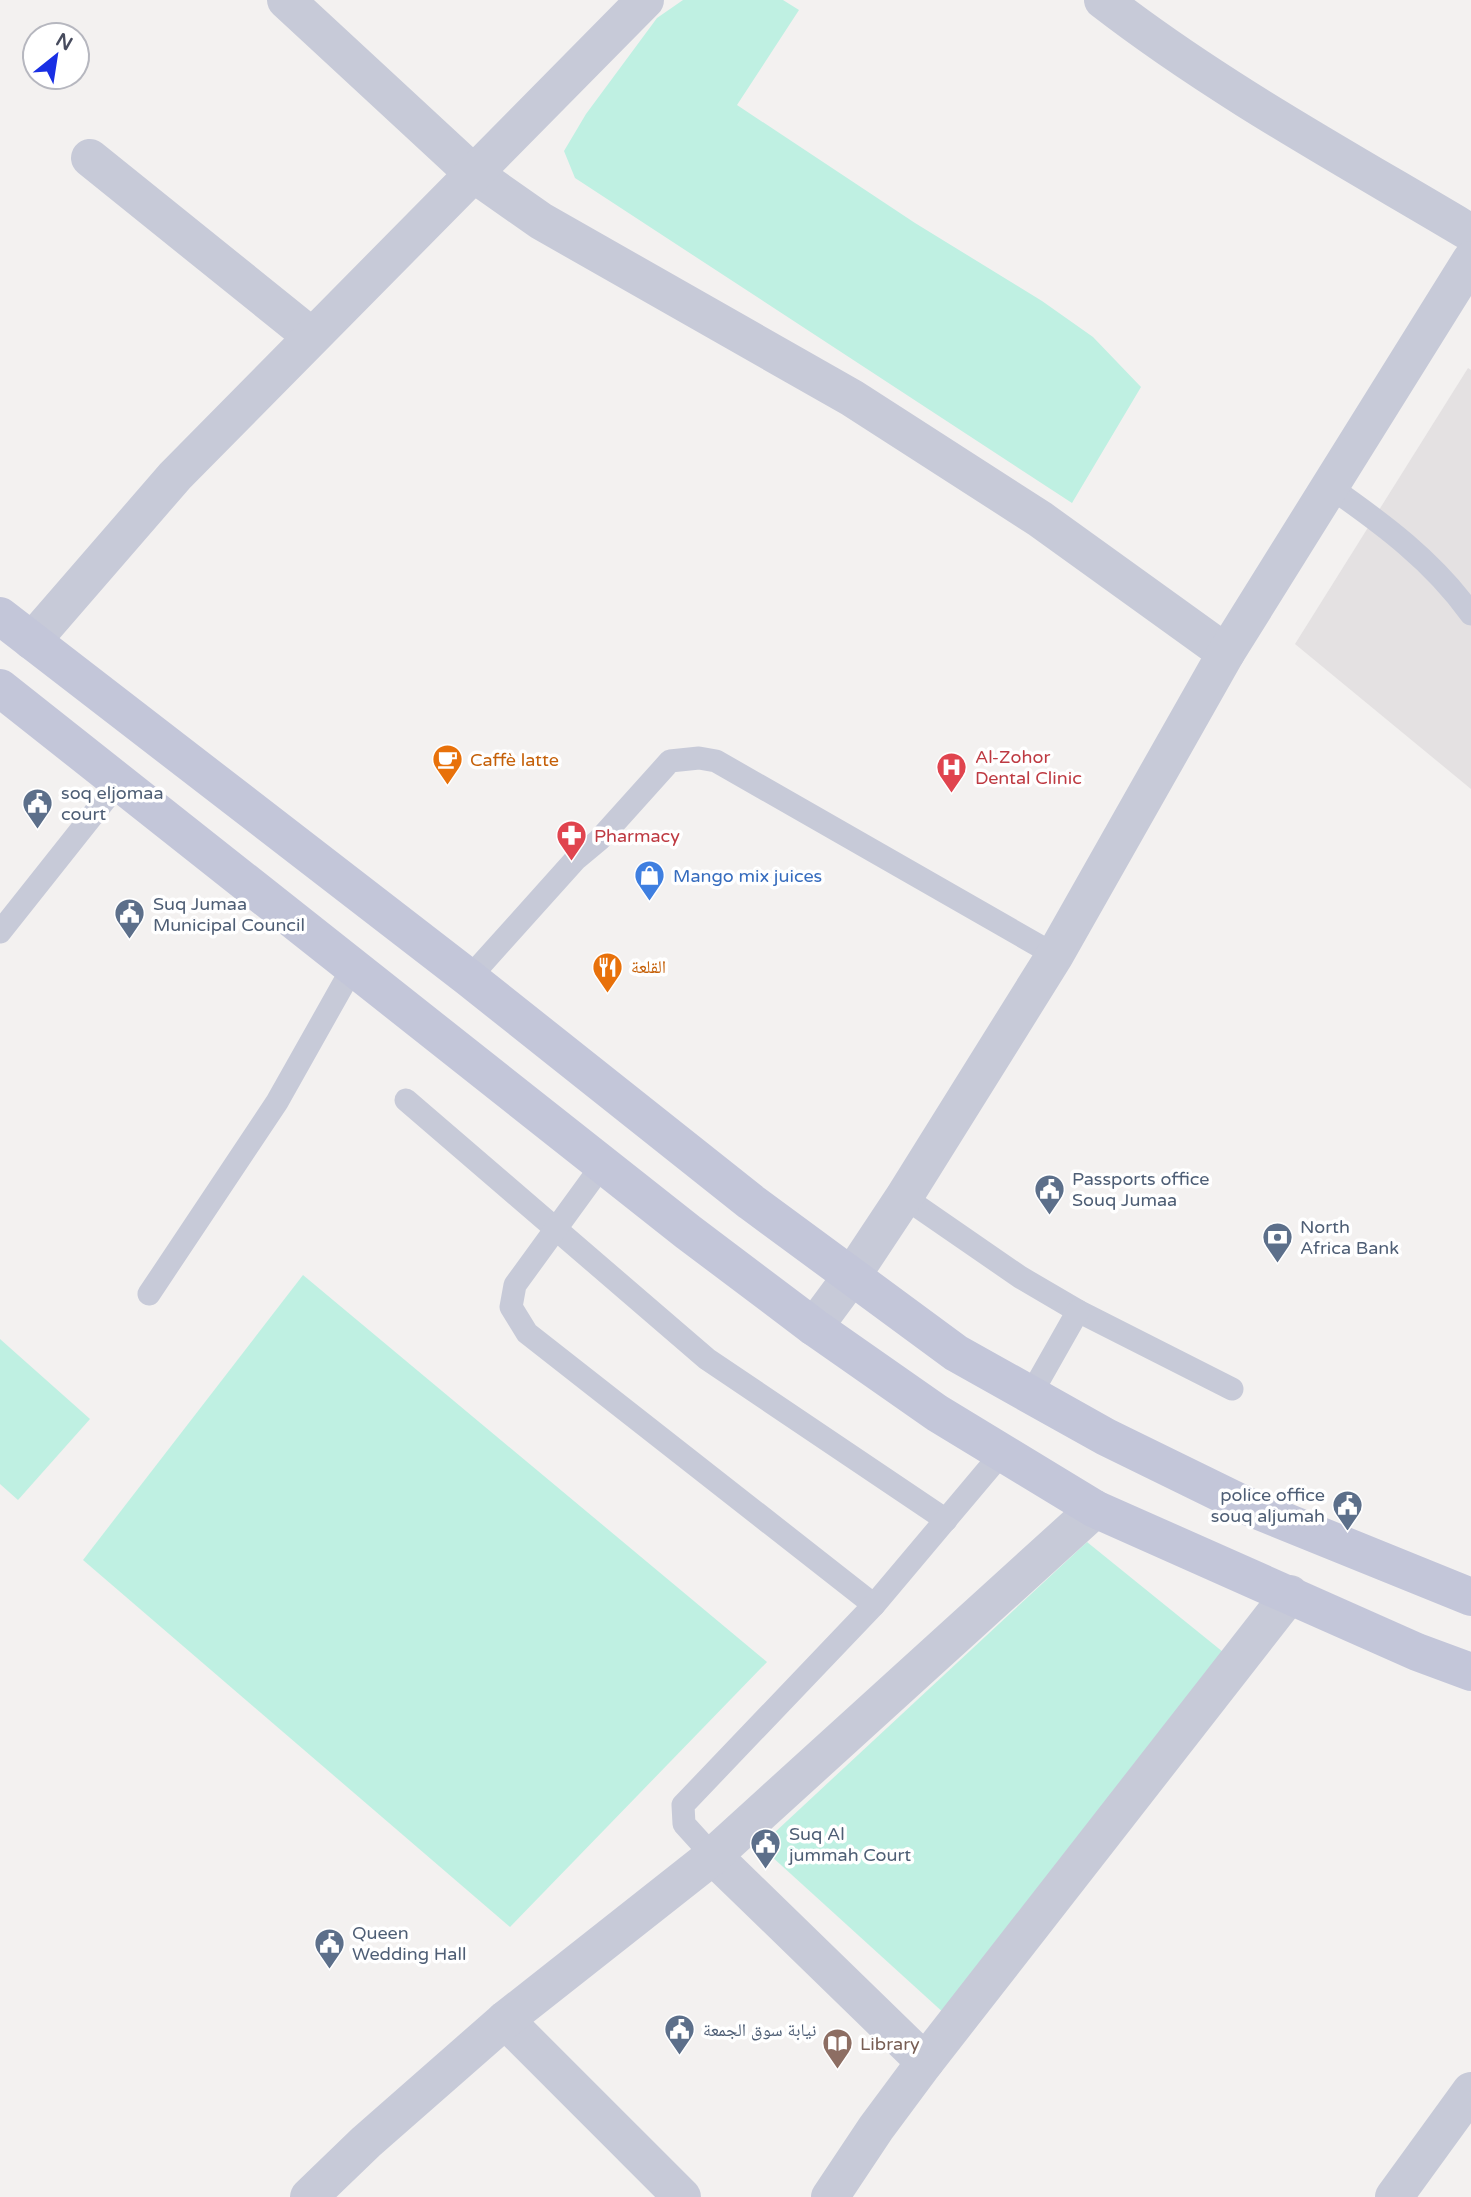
<svg xmlns="http://www.w3.org/2000/svg" width="1471" height="2197" viewBox="0 0 1471 2197" font-family="'Varela Round','Noto Naskh Arabic',sans-serif">
	<style>
		.education { fill: #e4e1e2 }
		.green { fill: #bff0e2 }
		.lines { fill: none; stroke-linecap: round; stroke-linejoin: round }
		.service { stroke: #c7cad8; stroke-width: 23 }
		.minor { stroke: #c7cad8; stroke-width: 38 }
		.tertiary { stroke: #c7cad8; stroke-width: 38 }
		.secondary { stroke: #c3c6d9; stroke-width: 38 }
		.labels { text-anchor: middle; dominant-baseline: central; stroke-width: 7; stroke-linejoin: round; paint-order: stroke }
		.health-label { font-size: 18px; fill: #be3a42; stroke: #fff; text-anchor: start }
		.food-label { font-size: 18px; fill: #c56008; stroke: #fff; text-anchor: start }
		.service-label { font-size: 18px; fill: #4e5e75; stroke: #fff; text-anchor: start }
		.shop-label { font-size: 18px; fill: #366cbe; stroke: #fff; text-anchor: start }
		.education-label { font-size: 18px; fill: #785e54; stroke: #fff; text-anchor: start }
	</style>
	<rect width="100%" height="100%" fill="#f3f1f0"/>
	<polygon class="education" points="1468,368 1471,370 1471,789 1295,644"/>
	<g class="green">
		<polygon points="683,0 783,0 799,10 737,105 915,223 1042,301 1093,337 1141,387 1072,503 575,178 564,151 586,114 657,18"/>
		<polygon points="303,1275 767,1662 510,1927 83,1560"/>
		<polygon points="0,1339 90,1419 18,1500 0,1484"/>
		<polygon points="1087,1542 1223,1652 946,2015 760,1846"/>
	</g>
	<g class="lines">
		<g class="service">
			<path d="M 1330,487 C 1383,524 1433,561 1471,614"/>
			<polyline points="0,932 119,782"/>
			<polyline points="469,978 575,860 599,840 670,761 699,758 716,761 1055,955"/>
			<polyline points="406,1100 707,1359 946,1520"/>
			<polyline points="603,1164 515,1285 511,1307 527,1333 874,1605"/>
			<polyline points="904,1197 1020,1277 1078,1311 1232,1389"/>
			<polyline points="149,1294 277,1102 353,967"/>
			<polyline points="1031,1394 1078,1311"/>
			<polyline points="713,1856 684,1824 683,1805 874,1605 1002,1453"/>
		</g>
		<g class="minor">
			<polyline points="286,0 474,174 541,221 852,398 1040,519 1226,653"/>
			<path d="M 1103,0 C 1218,89 1347,159 1471,233"/>
			<polyline points="90,158 311,336"/>
			<polyline points="32,641 175,476 645,0"/>
			<polyline points="814,1327 851,1277 904,1197 1055,955 1226,653 1471,260"/>
			<polyline points="713,1856 925,2062"/>
			<polyline points="505,2020 682,2197"/>
			<polyline points="309,2197 366,2142 505,2020 713,1856 1095,1509"/>
			<polyline points="830,2197 876,2128 925,2062 1290,1594"/>
		</g>
		<polyline class="tertiary" points="1394,2197 1471,2091"/>
		<g class="secondary">
			<polyline points="0,616 469,978 751,1202 956,1353 1106,1437 1249,1507 1471,1597"/>
			<polyline points="0,688 688,1232 814,1327 937,1413 1095,1509 1417,1652 1471,1672"/>
		</g>
	</g>
	<defs>
		<symbol id="cafe-pin" viewBox="-11 -11 22 30"><path d="M0 17L-7.5 6A9.5 9.5 0 1 1 7.5 6Z" fill="#e8710a" stroke="#fff"/><path d="M-5.5-4.5H6V0H3Q3 3.5 0 3.5H-2.5Q-5.5 3.5-5.5 0ZM3-3.2v2h1.7v-2ZM-6 4.5H4V6H-6Z" fill="#fff"/></symbol>
		<symbol id="hospital-pin" viewBox="-11 -11 22 30"><path d="M0 17L-7.5 6A9.5 9.5 0 1 1 7.5 6Z" fill="#e0444e" stroke="#fff"/><path d="M-5-5h3v3.5h4V-5h3V5h-3V1.5h-4V5h-3Z" fill="#fff"/></symbol>
		<symbol id="civic-pin" viewBox="-11 -11 22 30"><path d="M0 17L-7.5 6A9.5 9.5 0 1 1 7.5 6Z" fill="#5c6f8a" stroke="#fff"/><path d="M-.6-6.5H3V-4.5H.6V-3L4-1V1h2V6H-6V1h2V-1L-.6-3ZM-1.2 2.5V6h2.4V2.5Z" fill="#fff"/></symbol>
		<symbol id="pharmacy-pin" viewBox="-11 -11 22 30"><path d="M0 17L-7.5 6A9.5 9.5 0 1 1 7.5 6Z" fill="#e0444e" stroke="#fff"/><path d="M-2-6h4v4h4v4h-4v4h-4v-4h-4v-4h4Z" fill="#fff"/></symbol>
		<symbol id="shop-pin" viewBox="-11 -11 22 30"><path d="M0 17L-7.5 6A9.5 9.5 0 1 1 7.5 6Z" fill="#3f7fe0" stroke="#fff"/><path d="M-5-2.5h2.3a2.7 3.5 0 0 1 5.4 0H5L5.5 6h-11ZM-1.5-2.5h3a1.5 2.3 0 0 0-3 0Z" fill="#fff"/></symbol>
		<symbol id="restaurant-pin" viewBox="-11 -11 22 30"><path d="M0 17L-7.5 6A9.5 9.5 0 1 1 7.5 6Z" fill="#e8710a" stroke="#fff"/><path d="M-5-6h1v4h1v-4h1v4h1v-4h1v5L-1.5 .5V6h-2V.5L-5-1ZM5-6V6H3V1.5H1.5Q1.5-4 5-6Z" fill="#fff"/></symbol>
		<symbol id="bank-pin" viewBox="-11 -11 22 30"><path d="M0 17L-7.5 6A9.5 9.5 0 1 1 7.5 6Z" fill="#5c6f8a" stroke="#fff"/><path d="M-6-4H6V4H-6ZM0-2.3a2.3 2.3 0 1 0 0 4.6a2.3 2.3 0 1 0 0-4.6Z" fill="#fff"/></symbol>
		<symbol id="library-pin" viewBox="-11 -11 22 30"><path d="M0 17L-7.5 6A9.5 9.5 0 1 1 7.5 6Z" fill="#8d6e63" stroke="#fff"/><path d="M-6-4Q-3-5.5-.7-3.5V5Q-3 3-6 4ZM6-4Q3-5.5 .7-3.5V5Q3 3 6 4Z" fill="#fff"/></symbol>
	</defs>
	<g fill-rule="evenodd">
		<use href="#cafe-pin" x="430" y="742" width="35" height="47"/>
		<use href="#hospital-pin" x="934" y="750" width="35" height="47"/>
		<use href="#civic-pin" x="20" y="786" width="35" height="47"/>
		<use href="#pharmacy-pin" x="554" y="818" width="35" height="47"/>
		<use href="#shop-pin" x="632" y="858" width="35" height="47"/>
		<use href="#civic-pin" x="112" y="896" width="35" height="47"/>
		<use href="#restaurant-pin" x="590" y="950" width="35" height="47"/>
		<use href="#civic-pin" x="1032" y="1172" width="35" height="47"/>
		<use href="#bank-pin" x="1260" y="1220" width="35" height="47"/>
		<use href="#civic-pin" x="1330" y="1488" width="35" height="47"/>
		<use href="#civic-pin" x="748" y="1826" width="35" height="47"/>
		<use href="#civic-pin" x="312" y="1926" width="35" height="47"/>
		<use href="#civic-pin" x="662" y="2012" width="35" height="47"/>
		<use href="#library-pin" x="820" y="2026" width="35" height="47"/>
	</g>
	<g class="labels">
		<g class="health-label">
			<text x="975" y="757">Al-Zohor<tspan x="975" dy="21">Dental Clinic</tspan></text>
			<text x="594" y="836">Pharmacy</text>
		</g>
		<g class="food-label">
			<text x="470" y="760">Caffè latte</text>
			<text x="631" y="967">القلعة</text>
		</g>
		<g class="service-label">
			<text x="61" y="793">soq eljomaa<tspan x="61" dy="21">court</tspan></text>
			<text x="153" y="904">Suq Jumaa<tspan x="153" dy="21">Municipal Council</tspan></text>
			<text x="1072" y="1179">Passports office<tspan x="1072" dy="21">Souq Jumaa</tspan></text>
			<text x="1300" y="1227">North<tspan x="1300" dy="21">Africa Bank</tspan></text>
			<text x="1325" y="1495" text-anchor="end">police office<tspan x="1325" dy="21">souq aljumah</tspan></text>
			<text x="789" y="1834">Suq Al<tspan x="789" dy="21">jummah Court</tspan></text>
			<text x="352" y="1933">Queen<tspan x="352" dy="21">Wedding Hall</tspan></text>
			<text x="703" y="2030">نيابة سوق الجمعة</text>
		</g>
		<g class="shop-label">
			<text x="673" y="876">Mango mix juices</text>
		</g>
		<g class="education-label">
			<text x="860" y="2044">Library</text>
		</g>
	</g>
	<g transform="translate(56 56) rotate(30)"><circle r="33" fill="#ffffff" stroke="#b6b7bf" stroke-width="2"/>
	<path d="M0-5L12 26L0 18L-12 26Z" fill="#192fe4"/>
	<text y="-10" font-size="19" font-weight="bold" text-anchor="middle" fill="#484c5e">N</text>
	</g>
</svg>
